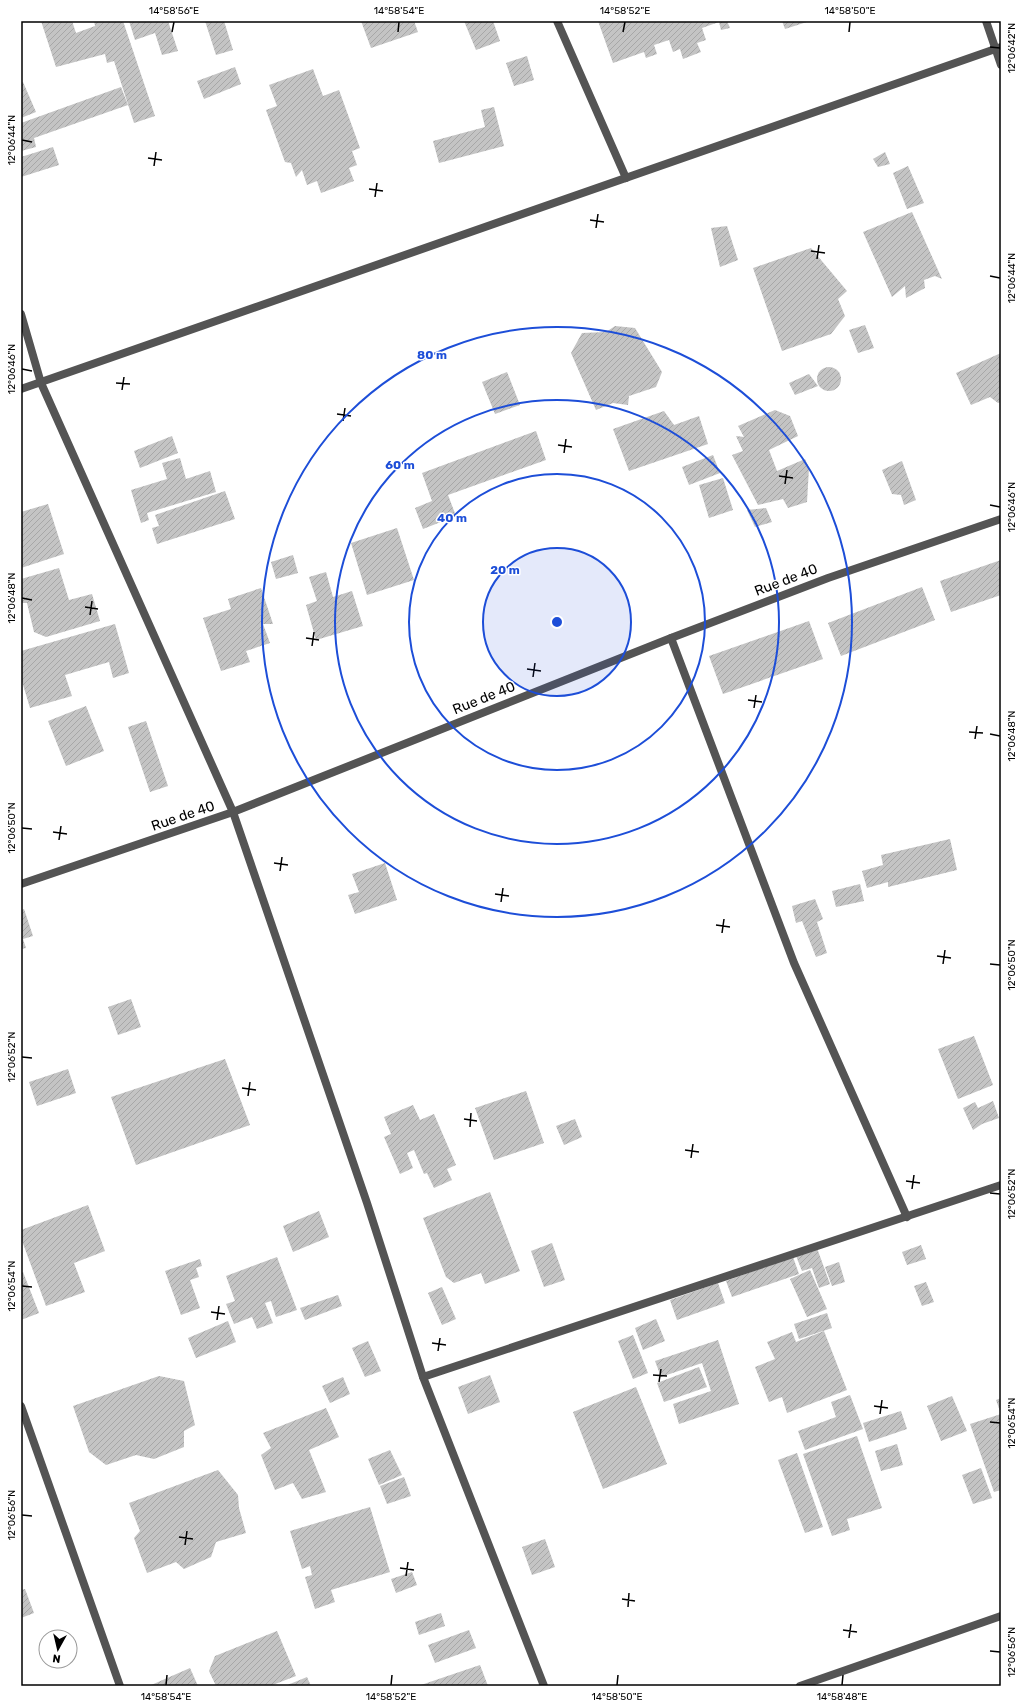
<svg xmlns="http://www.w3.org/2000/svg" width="1022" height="1707" viewBox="0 0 1022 1707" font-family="Rubik,sans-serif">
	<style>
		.building { fill: url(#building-hatch) }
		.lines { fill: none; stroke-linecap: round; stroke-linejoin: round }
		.street { stroke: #545454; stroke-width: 8 }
		.ticks { fill: none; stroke: #000; stroke-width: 1.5 }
		.ring { fill: none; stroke: #1d4ed8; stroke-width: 2 }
		.labels { text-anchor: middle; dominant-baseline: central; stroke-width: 3; stroke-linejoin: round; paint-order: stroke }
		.street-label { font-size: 14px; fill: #000; stroke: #fff }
		.centre { fill: #1d4ed8; stroke: #fff; stroke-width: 2 }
		.ring-label { font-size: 12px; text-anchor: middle; font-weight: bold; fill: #1d4ed8; stroke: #fff; stroke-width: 3; stroke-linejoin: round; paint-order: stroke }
		.neatline { fill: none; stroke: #000; stroke-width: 1.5 }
		.ticks-label { font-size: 10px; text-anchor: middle; fill: #000 }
	</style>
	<defs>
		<pattern id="building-hatch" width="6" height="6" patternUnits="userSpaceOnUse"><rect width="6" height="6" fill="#c4c4c4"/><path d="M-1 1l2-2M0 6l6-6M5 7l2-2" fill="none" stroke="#a7a7a7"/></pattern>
	</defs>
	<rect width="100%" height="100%" fill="#fff"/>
	<g class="building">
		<polygon points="41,21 72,21 76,33 95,26 94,21 123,21 155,116 134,123 114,61 107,63 105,54 56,67"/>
		<polygon points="129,21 168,21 178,51 162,55 155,33 135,40"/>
		<polygon points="205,21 224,21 233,50 216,55"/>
		<polygon points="361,21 414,21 418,32 371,48"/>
		<polygon points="464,21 493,21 500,41 476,50"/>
		<polygon points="598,21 727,21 730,28 721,30 719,22 702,28 706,40 697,43 701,52 683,59 680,49 673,52 669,40 654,45 657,54 646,58 644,52 613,63"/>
		<polygon points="782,21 810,21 785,29"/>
		<polygon points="527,56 534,80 514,86 506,63"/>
		<polygon points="235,67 241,84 204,99 197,81"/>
		<polygon points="313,69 323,96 339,90 360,148 352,151 357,165 349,168 354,181 321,193 317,181 307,185 302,170 296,177 291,163 285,162 266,110 277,106 269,85"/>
		<polygon points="23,82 36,112 21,118 21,83"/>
		<polygon points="121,87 128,105 34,138 36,147 21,151 21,123"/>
		<polygon points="494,107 504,146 439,163 433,141 485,127 481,110"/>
		<polygon points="53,147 59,165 21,177 21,157"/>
		<polygon points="885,152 890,164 878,167 873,159"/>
		<polygon points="908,166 924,203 907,209 893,173"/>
		<polygon points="912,212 942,279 935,276 924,280 925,288 906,298 905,286 892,297 863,232"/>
		<polygon points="727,226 738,260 720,267 711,228"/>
		<polygon points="811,248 847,291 838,299 845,316 831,334 782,351 753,268"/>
		<polygon points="865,325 874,348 858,353 849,330"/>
		<polygon points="615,326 635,328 662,372 656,387 629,396 628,405 613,403 596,410 571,353 582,333 606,332"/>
		<polygon points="1001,353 1001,402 998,403 990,397 971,405 956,373"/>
		<circle cx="829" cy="379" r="12"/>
		<polygon points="507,372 520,405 495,414 482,382"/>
		<polygon points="809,374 818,386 795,395 789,383"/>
		<polygon points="775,410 790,416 798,436 769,450 777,471 805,459 809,468 807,502 788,508 783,499 758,505 732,455 743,451 736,436 744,437 738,426"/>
		<polygon points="664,411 674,425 699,416 708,444 629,471 613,429"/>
		<polygon points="536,431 546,460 448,495 456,516 423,529 415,508 432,501 422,473"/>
		<polygon points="172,436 178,453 140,468 134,451"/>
		<polygon points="713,455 720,473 689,485 682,467"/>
		<polygon points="180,458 186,479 210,471 216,492 147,513 149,520 141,523 131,490 167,479 162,463"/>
		<polygon points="902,461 916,500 904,505 901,495 892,494 882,470"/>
		<polygon points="723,478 733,510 709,518 699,485"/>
		<polygon points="225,491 235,519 157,544 152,528 159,526 155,515"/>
		<polygon points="48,504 64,554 21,568 21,512"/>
		<polygon points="766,508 772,522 755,527 747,510"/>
		<polygon points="397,528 414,580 367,595 351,543"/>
		<polygon points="293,555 298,573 276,579 271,562"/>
		<polygon points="1001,560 1001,595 951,612 940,581"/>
		<polygon points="59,568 69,600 92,594 100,621 46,637 34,632 27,603 21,603 21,579"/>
		<polygon points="326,572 333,597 352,591 363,626 316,640 306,605 317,601 309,577"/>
		<polygon points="922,587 935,620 841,656 828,623"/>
		<polygon points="261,588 273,624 263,624 270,643 246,651 250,662 221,671 203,618 231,609 228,599"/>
		<polygon points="809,621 823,659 723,694 709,656"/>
		<polygon points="115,624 129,673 113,678 109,662 65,675 72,696 30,708 21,678 21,651"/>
		<polygon points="86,706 104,751 66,766 48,721"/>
		<polygon points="146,721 168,786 150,792 128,727"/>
		<polygon points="950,839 957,870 888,887 888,882 867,888 862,871 883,865 881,855"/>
		<polygon points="385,863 397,900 355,914 348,895 359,892 352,874"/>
		<polygon points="860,884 864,901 836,907 832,891"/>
		<polygon points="815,899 823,919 817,922 827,953 816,957 802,921 796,923 792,906"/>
		<polygon points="24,909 33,936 23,939 26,948 21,949 21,910"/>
		<polygon points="131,999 141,1027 118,1035 108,1007"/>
		<polygon points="974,1036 993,1085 958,1099 938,1049"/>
		<polygon points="225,1059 250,1125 136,1165 111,1097"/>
		<polygon points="68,1069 76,1093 37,1106 29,1082"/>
		<polygon points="526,1091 544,1143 494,1160 475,1108"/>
		<polygon points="993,1101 999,1118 982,1124 973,1130 963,1108 975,1102 978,1108"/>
		<polygon points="413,1105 420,1120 434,1114 456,1165 447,1169 452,1180 434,1188 427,1173 424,1174 414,1150 407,1153 413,1168 400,1174 384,1137 391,1134 384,1117"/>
		<polygon points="575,1119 582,1137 564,1145 556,1126"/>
		<polygon points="490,1192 520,1271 485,1284 481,1273 454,1283 446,1277 423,1218"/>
		<polygon points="88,1205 105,1251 74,1263 85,1292 46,1306 21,1238 21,1230"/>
		<polygon points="319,1211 329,1237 293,1252 283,1226"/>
		<polygon points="552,1243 565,1280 544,1287 531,1251"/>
		<polygon points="921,1245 926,1259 907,1265 902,1252"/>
		<polygon points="817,1248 830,1284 819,1288 812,1268 802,1271 796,1256"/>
		<polygon points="277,1257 297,1310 276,1317 271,1301 265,1303 273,1323 257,1329 252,1317 234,1324 226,1304 235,1301 226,1276"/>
		<polygon points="793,1257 799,1274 732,1297 726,1281"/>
		<polygon points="200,1259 202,1266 196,1268 199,1277 190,1280 200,1308 181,1315 165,1271"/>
		<polygon points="839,1262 845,1282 832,1286 825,1267"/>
		<polygon points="810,1270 827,1309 807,1317 790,1279"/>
		<polygon points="23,1272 39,1313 21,1320 21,1273"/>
		<polygon points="926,1282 934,1302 922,1306 914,1286"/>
		<polygon points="718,1283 725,1303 677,1320 670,1300"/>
		<polygon points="442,1287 456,1319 442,1325 428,1293"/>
		<polygon points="338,1295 342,1306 305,1320 300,1308"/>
		<polygon points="827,1313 832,1328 799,1339 794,1324"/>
		<polygon points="656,1319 665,1341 643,1350 635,1328"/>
		<polygon points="228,1321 236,1342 196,1358 188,1338"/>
		<polygon points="824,1331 847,1390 787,1413 782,1397 769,1402 755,1367 775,1359 767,1342 792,1332 796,1342"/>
		<polygon points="633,1335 648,1373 633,1379 618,1341"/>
		<polygon points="718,1340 739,1404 679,1424 673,1404 711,1391 702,1363 661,1377 655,1361"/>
		<polygon points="368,1341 381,1371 365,1377 352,1348"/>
		<polygon points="699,1367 707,1387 664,1402 657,1383"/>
		<polygon points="490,1375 500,1402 468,1414 458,1387"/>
		<polygon points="159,1376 184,1381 195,1425 184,1431 184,1447 154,1459 136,1455 106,1465 89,1452 73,1406"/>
		<polygon points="343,1377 350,1394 330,1403 322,1386"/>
		<polygon points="636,1387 667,1464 603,1489 573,1412"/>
		<polygon points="850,1395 863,1429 805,1450 798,1431 836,1417 831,1402"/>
		<polygon points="952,1396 967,1431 941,1441 927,1406"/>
		<polygon points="1001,1398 1001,1490 994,1492 970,1424 1001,1414 996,1400"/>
		<polygon points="326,1408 339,1437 309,1450 326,1492 302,1499 293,1483 275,1490 261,1455 271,1448 263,1433"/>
		<polygon points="901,1411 907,1429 869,1442 863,1423"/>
		<polygon points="857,1436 882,1508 847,1519 850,1530 832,1536 803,1454"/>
		<polygon points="897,1444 903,1465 881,1471 875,1451"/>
		<polygon points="390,1450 402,1475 379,1485 368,1459"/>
		<polygon points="797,1453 823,1527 805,1533 778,1460"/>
		<polygon points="981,1468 992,1498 973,1504 962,1475"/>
		<polygon points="218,1470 238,1495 239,1508 246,1533 216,1542 211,1557 184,1569 176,1562 147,1573 134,1538 140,1531 129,1503"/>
		<polygon points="404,1477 411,1496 387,1504 380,1486"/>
		<polygon points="370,1507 390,1572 331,1590 335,1602 315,1609 305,1577 312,1575 310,1566 302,1569 290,1531"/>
		<polygon points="545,1539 555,1567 532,1575 522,1547"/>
		<polygon points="412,1572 417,1585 396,1593 391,1579"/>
		<polygon points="25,1589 34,1613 21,1618 21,1590"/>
		<polygon points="441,1613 445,1626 419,1635 415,1622"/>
		<polygon points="469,1630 476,1648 435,1663 428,1645"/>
		<polygon points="277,1631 296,1676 270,1686 216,1686 209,1671 215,1656"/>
		<polygon points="480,1665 488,1686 418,1686"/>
		<polygon points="190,1668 198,1686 149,1686"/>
		<polygon points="307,1677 311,1686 285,1686"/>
	</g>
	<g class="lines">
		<g class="street">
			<polyline points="557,21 626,178"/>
			<polyline points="986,21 1001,65"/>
			<polyline points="21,314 41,383 233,812 367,1203 423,1377 544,1686"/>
			<polyline points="21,389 1001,47"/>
			<polyline points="671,638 794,963 907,1217"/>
			<polyline points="21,884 233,812 671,638 828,578 1001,519"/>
			<polyline points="423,1377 1001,1185"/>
			<polyline points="21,1406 120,1686"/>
			<polyline points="800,1686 1001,1616"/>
		</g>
	</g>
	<path class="ticks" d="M 172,32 L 174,22M 398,32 L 399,22M 623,32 L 625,22M 849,32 L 850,22M 990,47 L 1000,48M 22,140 L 32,142M 148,158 L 162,160M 154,166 L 156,152M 369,189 L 383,191M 375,197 L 377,183M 590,220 L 604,222M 596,228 L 598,214M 811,251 L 825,253M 817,259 L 819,245M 990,276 L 1000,278M 22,369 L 32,371M 116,383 L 130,384M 122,390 L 124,377M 337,414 L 351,416M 343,421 L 345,408M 558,445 L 572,447M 564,453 L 566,439M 779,476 L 793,478M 785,484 L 787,470M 990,505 L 1000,507M 22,598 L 32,600M 85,607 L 98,609M 90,615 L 92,601M 306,638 L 319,640M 312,646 L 314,632M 527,669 L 541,671M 533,677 L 535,663M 748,700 L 762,702M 754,708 L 756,695M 969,732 L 983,733M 990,734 L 1000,736M 975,739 L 977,726M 22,828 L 32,829M 53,832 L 67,834M 59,840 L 61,826M 274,863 L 288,865M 280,871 L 282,857M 495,894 L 509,896M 501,902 L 503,888M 716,925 L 730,927M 722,933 L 724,919M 937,956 L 951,958M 943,964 L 945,950M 990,964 L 1000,965M 22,1057 L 32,1058M 242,1088 L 256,1090M 248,1096 L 250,1082M 464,1119 L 477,1121M 470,1127 L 471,1113M 685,1150 L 699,1152M 691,1158 L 693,1144M 906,1181 L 920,1183M 912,1189 L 914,1175M 990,1193 L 1000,1194M 22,1286 L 32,1287M 211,1312 L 225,1314M 217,1320 L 219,1306M 432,1343 L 446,1345M 438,1351 L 440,1338M 653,1375 L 667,1376M 659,1382 L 661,1369M 874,1406 L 888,1408M 880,1414 L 882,1400M 990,1422 L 1000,1423M 22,1515 L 32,1516M 179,1537 L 193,1539M 185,1545 L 187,1531M 400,1568 L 414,1570M 406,1576 L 408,1562M 622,1599 L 635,1601M 628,1607 L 629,1593M 843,1630 L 857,1632M 849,1638 L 851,1624M 990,1651 L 1000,1652M 166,1685 L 167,1675M 391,1685 L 392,1675M 617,1685 L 618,1675M 842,1685 L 843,1675"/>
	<circle cx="557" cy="622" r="74" fill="#1d4ed8" fill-opacity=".12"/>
	<g class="ring">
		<circle cx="557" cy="622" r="74"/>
		<circle cx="557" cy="622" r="148"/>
		<circle cx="557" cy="622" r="222"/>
		<circle cx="557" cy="622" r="295"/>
	</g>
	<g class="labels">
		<g class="street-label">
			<text transform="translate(786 580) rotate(-21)">Rue de 40</text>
			<text transform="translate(484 698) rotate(-22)">Rue de 40</text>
			<text transform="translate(183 816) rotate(-19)">Rue de 40</text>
		</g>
	</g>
	<circle cx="557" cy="622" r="6" class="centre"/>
	<g class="ring-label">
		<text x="432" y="359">80 m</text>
		<text x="400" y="469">60 m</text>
		<text x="452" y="522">40 m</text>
		<text x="505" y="574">20 m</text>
	</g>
	<rect width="1022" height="1707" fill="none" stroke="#ffffff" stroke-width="44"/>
	<g transform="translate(58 1649) rotate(188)"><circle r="19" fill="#ffffff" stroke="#999999"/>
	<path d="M0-3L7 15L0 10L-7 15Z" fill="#000000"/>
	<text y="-6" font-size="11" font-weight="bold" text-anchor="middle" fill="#000000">N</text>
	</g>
	<rect x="22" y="22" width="978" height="1663" class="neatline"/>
	<g class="ticks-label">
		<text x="174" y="14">14°58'56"E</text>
		<text x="399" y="14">14°58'54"E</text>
		<text x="625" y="14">14°58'52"E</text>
		<text x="850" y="14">14°58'50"E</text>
		<text transform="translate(1011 48) rotate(-90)" y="4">12°06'42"N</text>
		<text transform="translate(11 140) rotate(-90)" y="4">12°06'44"N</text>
		<text transform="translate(1011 278) rotate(-90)" y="4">12°06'44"N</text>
		<text transform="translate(11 369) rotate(-90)" y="4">12°06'46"N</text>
		<text transform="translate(1011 507) rotate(-90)" y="4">12°06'46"N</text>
		<text transform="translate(11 598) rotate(-90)" y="4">12°06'48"N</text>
		<text transform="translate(1011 736) rotate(-90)" y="4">12°06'48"N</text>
		<text transform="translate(11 828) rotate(-90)" y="4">12°06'50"N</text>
		<text transform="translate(1011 965) rotate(-90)" y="4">12°06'50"N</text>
		<text transform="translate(11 1057) rotate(-90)" y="4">12°06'52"N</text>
		<text transform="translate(1011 1194) rotate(-90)" y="4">12°06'52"N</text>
		<text transform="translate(11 1286) rotate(-90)" y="4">12°06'54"N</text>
		<text transform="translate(1011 1423) rotate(-90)" y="4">12°06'54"N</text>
		<text transform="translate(11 1515) rotate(-90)" y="4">12°06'56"N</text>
		<text transform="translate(1011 1652) rotate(-90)" y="4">12°06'56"N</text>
		<text x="166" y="1700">14°58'54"E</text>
		<text x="391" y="1700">14°58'52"E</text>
		<text x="617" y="1700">14°58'50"E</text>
		<text x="842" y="1700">14°58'48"E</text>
	</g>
</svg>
